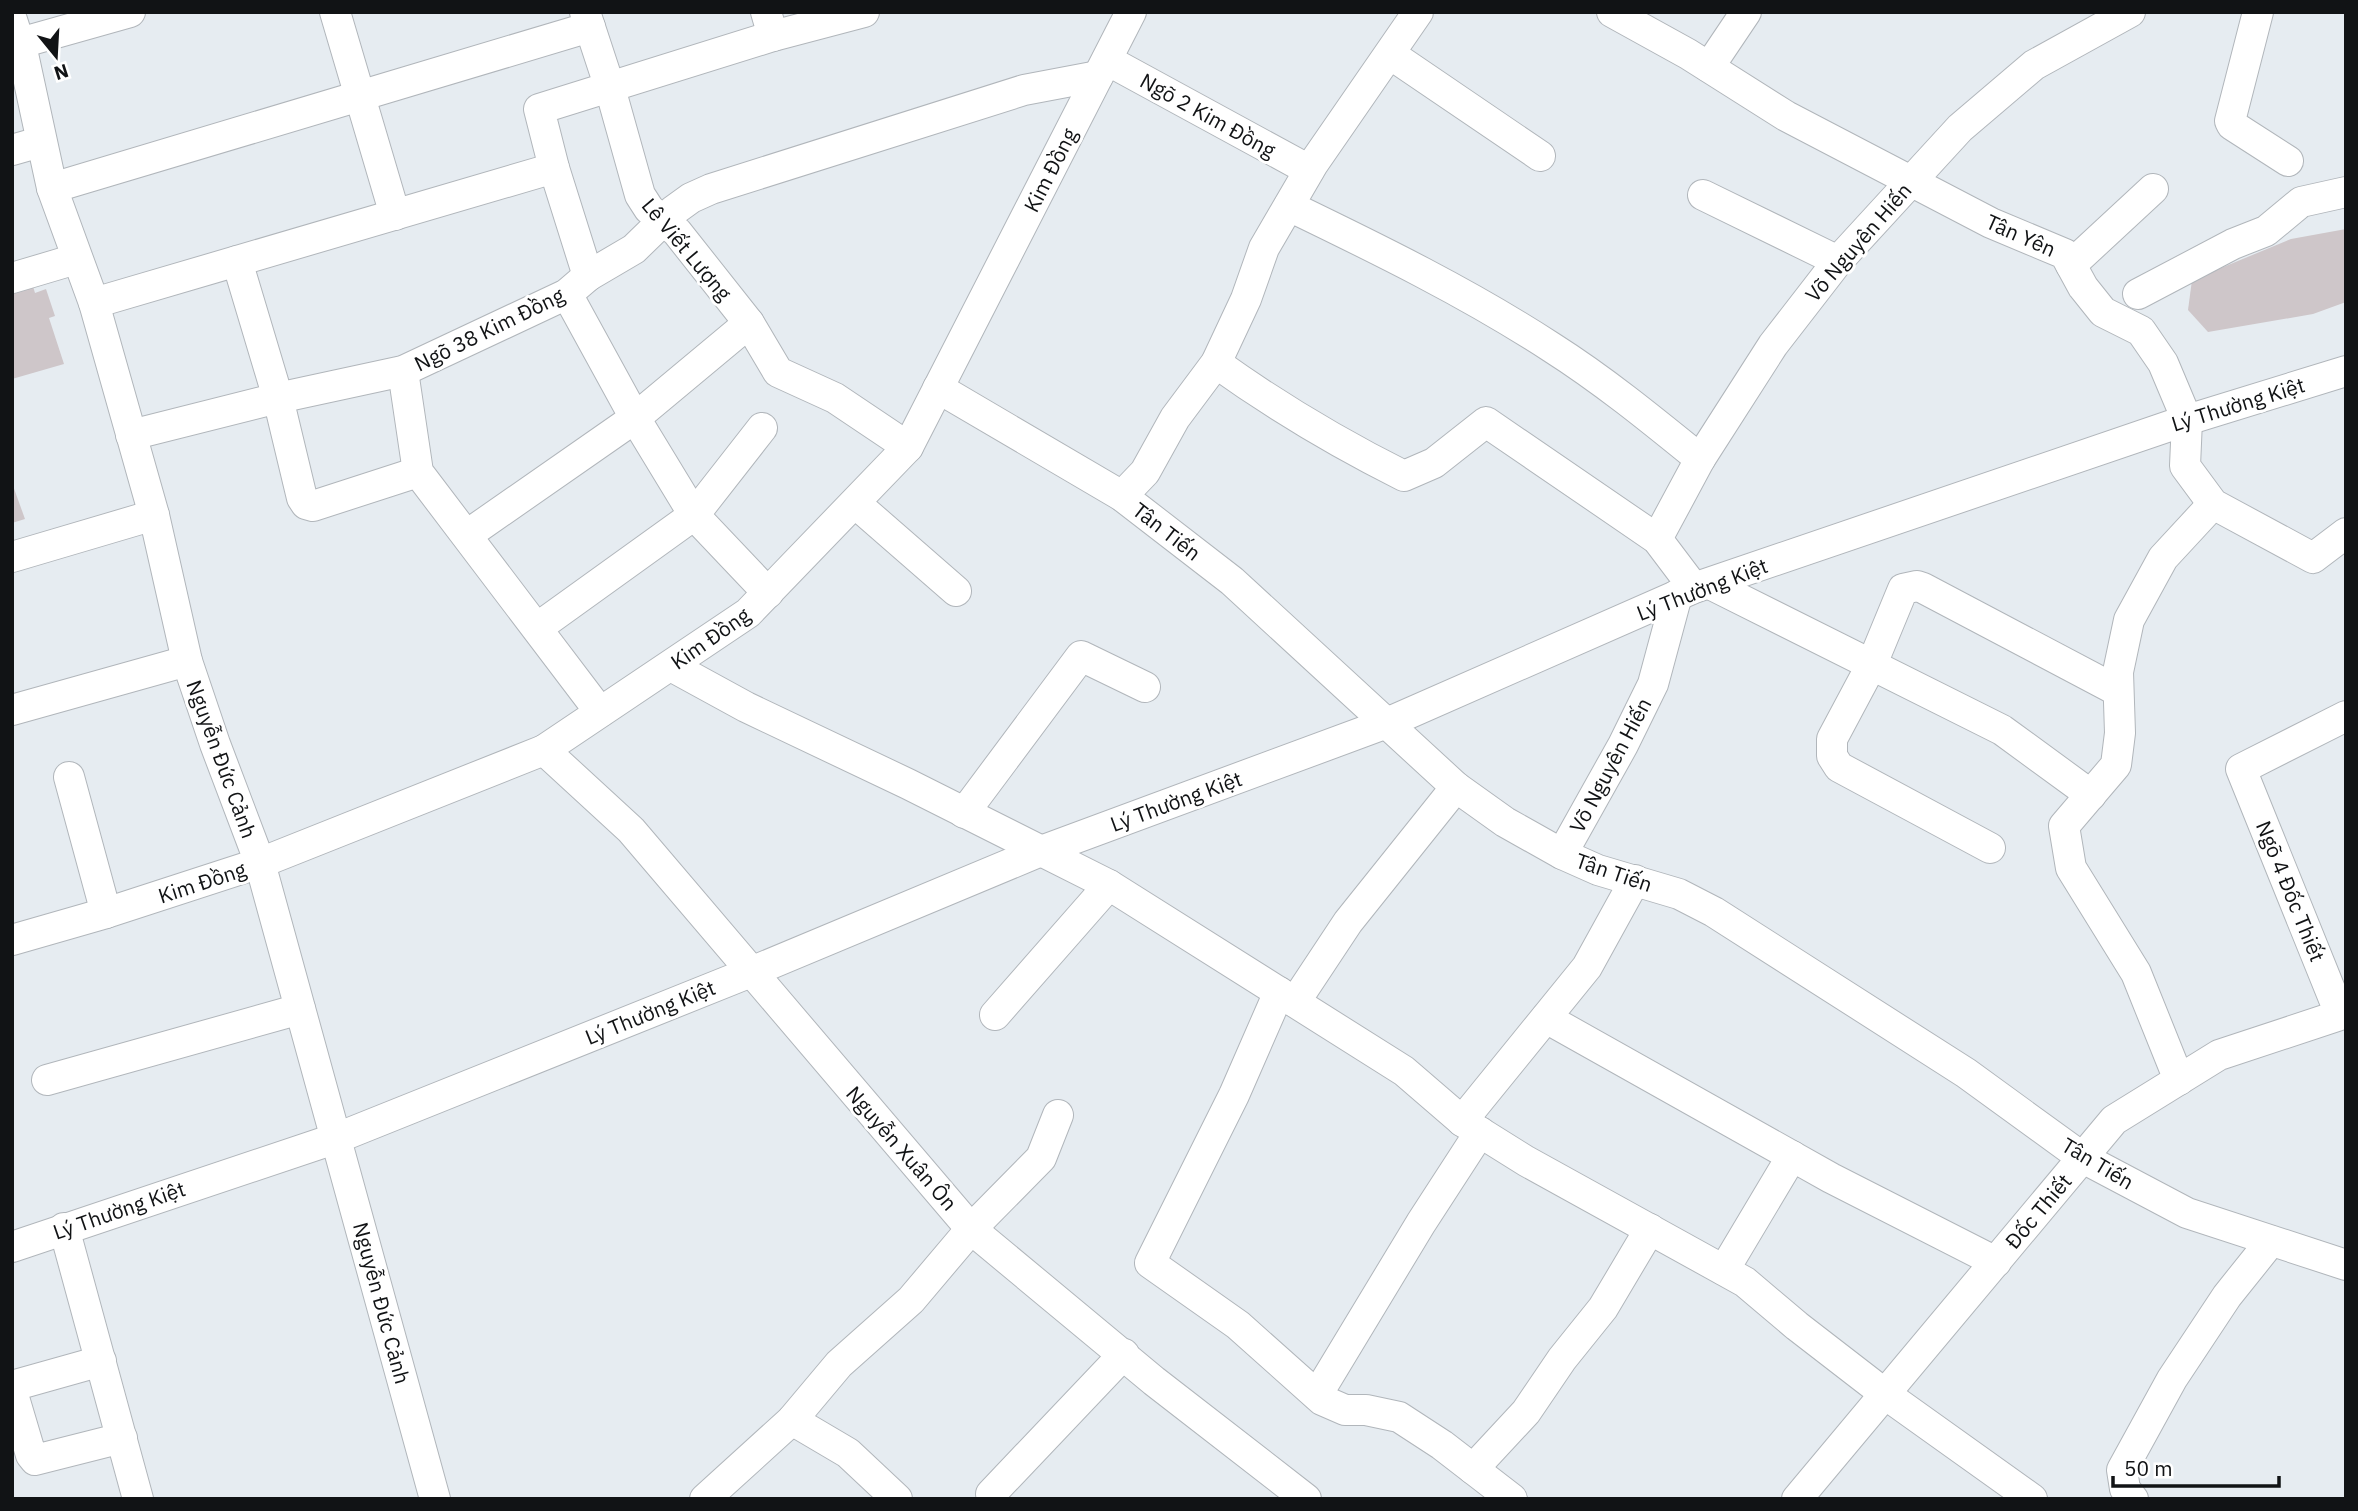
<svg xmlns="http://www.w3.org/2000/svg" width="2358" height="1511" viewBox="0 0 2358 1511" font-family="'IBM Plex Sans',sans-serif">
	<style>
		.building { fill: #cec6c9 }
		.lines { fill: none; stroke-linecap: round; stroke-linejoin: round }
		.minor-casing { stroke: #b1b6bb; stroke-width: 32 }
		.minor { stroke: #fff; stroke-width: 30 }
		.labels { text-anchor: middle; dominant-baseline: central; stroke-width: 6; stroke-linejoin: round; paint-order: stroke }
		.street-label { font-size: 21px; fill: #111315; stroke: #fff }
	</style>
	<rect width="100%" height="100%" fill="#e6ecf1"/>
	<g class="building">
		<polygon points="2346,229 2346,302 2313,314 2208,332 2188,310 2192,280 2291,239"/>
		<polygon points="32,283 35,293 46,289 55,316 49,318 64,364 12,379 12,290"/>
		<polygon points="12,483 25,519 12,523"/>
	</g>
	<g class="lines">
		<defs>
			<g id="minor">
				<polyline points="335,12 395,215"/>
				<polyline points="585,12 610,88 640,195 649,209 677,232 749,323 778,372 835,398 908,447"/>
				<polyline points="766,12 773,36"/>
				<polyline points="1612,12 1688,54 1786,116 1991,223 2065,254 2083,287 2103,312 2141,331 2163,363 2187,420 2185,466 2213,504 2313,558 2346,533"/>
				<polyline points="2258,12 2230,121 2232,125 2288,161"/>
				<polyline points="12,20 23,54 52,188 94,303 154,515 187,661 215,744 260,863 435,1499"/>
				<polyline points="20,43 130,12"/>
				<polyline points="1390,54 1540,156"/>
				<polyline points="1107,60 1309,170"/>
				<polyline points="1709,67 1746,12"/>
				<polyline points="12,150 40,142"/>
				<polyline points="52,188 590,27"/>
				<polyline points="1703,195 1838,261"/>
				<path d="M 1289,206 C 1378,249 1468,293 1551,347 C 1603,380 1652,420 1700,459"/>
				<polyline points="237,261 278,398 302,498 306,504 313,506 418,472"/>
				<polyline points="2071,265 2153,189"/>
				<polyline points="588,276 554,168 539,109 773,36 864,12"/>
				<polyline points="12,278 76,259"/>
				<polyline points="567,294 635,418 694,515 768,593"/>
				<polyline points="2138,294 2233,244 2266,231 2301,202 2346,192"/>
				<polyline points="94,303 554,168"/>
				<path d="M 1216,363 C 1276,406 1338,443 1404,476 L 1434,463 L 1486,422 L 1657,539 L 1694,588"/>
				<polyline points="403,371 418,472 600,712"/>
				<polyline points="938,388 1122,496 1232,581 1456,787 1505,822 1562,854 1598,870 1679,894 1714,912 1966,1073 2083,1158 2187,1213 2346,1265"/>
				<polyline points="131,435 278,398 403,371 567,294 588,276 634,249 673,211 691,198 711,189 1024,90 1098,76"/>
				<polyline points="1122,496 1145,472 1175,418 1216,363 1246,299 1264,248 1313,164 1418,12"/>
				<polyline points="855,503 956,591"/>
				<polyline points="467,535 635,418 749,323"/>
				<polyline points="1657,539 1700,459 1773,345 1838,261 1960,128 2034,65 2130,12"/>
				<polyline points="12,557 154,515"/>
				<polyline points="1710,584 2002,730 2091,795"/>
				<polyline points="537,628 694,515 762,428"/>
				<polyline points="671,666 746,707 908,784 1109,885 1404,1071 1462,1121 1526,1161 1745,1282 1797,1326 1885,1394 2032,1499"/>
				<polyline points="12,710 187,661"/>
				<polyline points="544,750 631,830 971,1229 1154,1381 1306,1499"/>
				<polyline points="69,777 106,913"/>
				<polyline points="964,813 1081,656 1145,687"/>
				<polyline points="1990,848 1839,767 1832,756 1832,739 1872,664 1903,589 1917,586 1923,588 2118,691"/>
				<polyline points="1562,854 1623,745 1653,684 1677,595"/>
				<polyline points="12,940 106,913 260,863 544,750 748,613 908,447 1131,12"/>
				<polyline points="1279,992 1234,1095 1150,1263 1238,1325 1322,1400 1345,1410 1366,1410 1399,1417 1442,1445 1512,1499"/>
				<polyline points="1295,1002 1348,922 1456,787"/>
				<polyline points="2340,1014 2241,769 2346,716"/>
				<polyline points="995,1015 1109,885"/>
				<polyline points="1546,1018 1831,1178 1996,1262"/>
				<polyline points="47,1080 300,1009"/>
				<polyline points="2179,1080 2136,973 2071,868 2064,826 2116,765 2120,733 2118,672 2129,620 2163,558 2213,504"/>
				<polyline points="1462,1121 1587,967 1635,880"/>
				<polyline points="64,1228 138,1499"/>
				<polyline points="12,1247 337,1138 751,972 1041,851 1387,723 1694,588 2187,420 2346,371"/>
				<polyline points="1724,1270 1792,1156"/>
				<polyline points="12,1386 101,1361"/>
				<polyline points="12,1391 31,1455 35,1460 122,1438"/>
				<polyline points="1317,1395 1421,1223 1480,1132"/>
				<polyline points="792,1420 848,1453 897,1499"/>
				<polyline points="1473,1469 1526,1412 1562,1359 1603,1308 1650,1229"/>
				<polyline points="991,1494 1124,1354"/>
				<polyline points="705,1499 792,1420 839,1364 911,1300 971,1229 1041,1158 1058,1115"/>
				<polyline points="1797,1499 2114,1120 2219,1055 2346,1013"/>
				<polyline points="2133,1499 2125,1489 2122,1470 2172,1379 2227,1296 2271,1241"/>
			</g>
		</defs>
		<use href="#minor" class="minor-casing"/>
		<use href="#minor" class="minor"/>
	</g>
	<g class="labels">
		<g class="street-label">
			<text transform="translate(1208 115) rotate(29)">Ngõ 2 Kim Đồng</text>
			<text transform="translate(1050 170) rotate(-63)">Kim Đồng</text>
			<text transform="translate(2021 235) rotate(24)">Tân Yên</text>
			<text transform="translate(1858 242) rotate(-49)">Võ Nguyên Hiến</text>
			<text transform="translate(687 249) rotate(50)">Lê Viết Lượng</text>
			<text transform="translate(489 329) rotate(-26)">Ngõ 38 Kim Đồng</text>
			<text transform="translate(2238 404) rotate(-17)">Lý Thường Kiệt</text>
			<text transform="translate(1167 531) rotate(38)">Tân Tiến</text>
			<text transform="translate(1702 589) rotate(-21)">Lý Thường Kiệt</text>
			<text transform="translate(710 638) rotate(-35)">Kim Đồng</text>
			<text transform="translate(222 759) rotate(70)">Nguyễn Đức Cảnh</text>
			<text transform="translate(1610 765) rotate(-62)">Võ Nguyên Hiến</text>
			<text transform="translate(1176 801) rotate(-20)">Lý Thường Kiệt</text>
			<text transform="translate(1614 872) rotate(19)">Tân Tiến</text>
			<text transform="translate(202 882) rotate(-18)">Kim Đồng</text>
			<text transform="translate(2291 891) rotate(68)">Ngõ 4 Đốc Thiết</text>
			<text transform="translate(650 1012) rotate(-22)">Lý Thường Kiệt</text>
			<text transform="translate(902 1148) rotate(49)">Nguyễn Xuân Ôn</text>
			<text transform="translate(2098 1163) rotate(31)">Tân Tiến</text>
			<text transform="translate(119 1210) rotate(-19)">Lý Thường Kiệt</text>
			<text transform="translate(2038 1211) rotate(-50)">Đốc Thiết</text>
			<text transform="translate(382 1303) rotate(75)">Nguyễn Đức Cảnh</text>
		</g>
	</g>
	<rect width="2358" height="1511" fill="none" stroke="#111315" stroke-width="28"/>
	<g transform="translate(56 56) rotate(162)" stroke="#ffffff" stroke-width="5" paint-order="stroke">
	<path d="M0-5L12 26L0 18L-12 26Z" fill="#111315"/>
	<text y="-10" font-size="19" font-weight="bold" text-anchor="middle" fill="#111315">N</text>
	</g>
	<path d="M2113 1476v10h166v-10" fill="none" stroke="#111315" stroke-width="3.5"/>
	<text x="2124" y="1476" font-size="21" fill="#111315" stroke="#ffffff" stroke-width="5" paint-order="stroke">50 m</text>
</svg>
